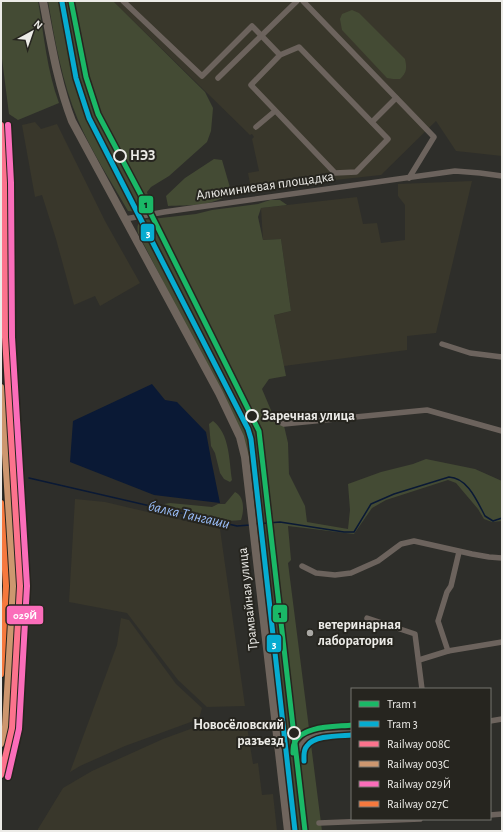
<svg xmlns="http://www.w3.org/2000/svg" width="503" height="832" viewBox="0 0 503 832" font-family="'Alegreya Sans',sans-serif">
	<style>
		.built { fill: #39372b }
		.green { fill: #444b34 }
		.water { fill: #0a1935 }
		.lines { fill: none; stroke-linecap: round; stroke-linejoin: round }
		.stream { stroke: #0a1935; stroke-width: 1.5 }
		.street { stroke: #6c635d; stroke-width: 5.5 }
		.secondary { stroke: #6f655d; stroke-width: 8 }
		.tram { stroke: #6c6661; stroke-width: 1 }
		.rail-1-casing { stroke: #26251f; stroke-width: 9 }
		.rail-2-casing { stroke: #26251f; stroke-width: 9 }
		.rail-3-casing { stroke: #26251f; stroke-width: 9 }
		.rail-4-casing { stroke: #26251f; stroke-width: 9 }
		.rail-1 { stroke: #fc738d; stroke-width: 6 }
		.rail-2 { stroke: #cd976f; stroke-width: 6 }
		.rail-3 { stroke: #fb6dba; stroke-width: 6 }
		.rail-4 { stroke: #f6793e; stroke-width: 6 }
		.tram-1-casing { stroke: #26251f; stroke-width: 8 }
		.tram-2-casing { stroke: #26251f; stroke-width: 8 }
		.tram-1 { stroke: #1ab867; stroke-width: 5 }
		.tram-2 { stroke: #06acd0; stroke-width: 5 }
		.stop-dot { fill: #26251f; stroke: #ecebe7; stroke-width: 2 }
		.poi-dot { fill: #aaa9a5; stroke: #26251f; stroke-width: 1.5 }
		.labels { text-anchor: middle; dominant-baseline: central; stroke-width: 4; stroke-linejoin: round; paint-order: stroke }
		.stop-label { font-size: 14px; font-weight: bold; fill: #ecebe7; stroke: #26251f; text-anchor: start }
		.street-label { font-size: 14px; fill: #ecebe7; stroke: #26251f }
		.poi-label { font-size: 14px; font-weight: bold; fill: #ecebe7; stroke: #26251f; text-anchor: start }
		.water-label { font-size: 15px; font-style: italic; fill: #9bbffc; stroke: #26251f }
		.line-badge { stroke: #26251f; stroke-width: 1.5 }
		.badge-label { font-size: 11px; text-anchor: middle; font-weight: bold; fill: #fff }
		.pale-badge-label { font-size: 11px; text-anchor: middle; font-weight: bold; fill: #111 }
	</style>
	<rect width="100%" height="100%" fill="#2e2e2a"/>
	<g class="built">
		<polygon points="113,1 502,1 502,156 456,151 436,121 381,175 251,189 248,173 259,171 252,139 254,137 252,134 250,135"/>
		<polygon points="35,122 41,129 57,124 105,221 140,283 100,306 95,296 74,305 56,239 42,195 35,197 22,125"/>
		<polygon points="472,181 436,333 407,336 407,350 284,366 274,315 291,311 281,239 263,240 261,208 357,197 363,224 377,223 381,243 405,240 405,205 398,196 398,184"/>
		<polygon points="75,499 105,502 220,529 245,706 207,707 178,680 127,613 69,602"/>
		<polygon points="121,618 129,620 176,684 202,708 199,719 125,746 80,766 70,772 117,645"/>
		<polygon points="246,720 253,764 258,763 262,795 273,794 277,831 38,831 38,829 63,788 92,771 163,739 196,727"/>
	</g>
	<g class="green">
		<path d="M 1,1 L 38,1 C 44,35 47,71 59,103 L 18,120 L 9,114 L 1,51 Z"/>
		<path d="M 48,1 L 113,1 L 205,92 L 213,108 L 211,131 L 207,142 L 169,176 L 151,187 L 147,192 L 151,205 L 150,208 C 143,213 137,212 128,211 C 111,181 91,151 78,120 C 62,82 55,41 48,1 Z"/>
		<path d="M 352,10 L 359,13 L 405,59 C 407,68 407,72 400,79 L 393,79 L 387,78 L 342,30 L 340,19 L 342,14 Z"/>
		<path d="M 214,159 L 222,160 L 231,191 C 217,207 188,205 168,206 L 166,196 L 185,178 Z"/>
		<path d="M 270,200 L 280,200 L 287,205 L 261,208 L 258,217 L 263,240 L 281,239 L 291,311 L 274,315 L 286,376 L 269,379 L 262,389 L 273,415 L 282,417 L 288,443 L 289,474 L 305,506 L 307,522 L 348,529 L 350,510 L 348,484 L 381,472 L 413,464 L 426,459 L 475,469 L 502,481 L 502,521 L 492,522 L 484,519 L 478,509 L 456,483 L 448,480 L 386,500 L 372,508 L 354,534 L 288,526 L 291,560 L 288,563 L 322,831 L 291,831 L 247,451 L 203,359 L 138,233 C 137,227 137,223 143,220 L 196,214 L 212,210 L 258,204 Z"/>
		<path d="M 213,421 C 230,434 229,461 232,480 L 230,482 L 224,479 L 220,473 L 215,453 L 211,446 L 209,424 Z"/>
		<path d="M 235,492 C 245,497 244,511 241,520 C 217,524 187,511 164,504 L 170,503 L 212,507 L 218,504 L 225,504 Z"/>
	</g>
	<polygon class="water" points="152,384 165,400 177,402 206,432 211,459 220,503 154,495 70,462 73,421"/>
	<g class="lines">
		<g class="stream">
			<polyline points="29,478 237,526 250,525"/>
			<path d="M 256,524 L 280,522 L 344,532 L 354,532 L 371,504 L 394,494 L 449,477 C 468,478 477,501 485,516 L 493,521 L 502,518"/>
		</g>
		<g class="street">
			<polyline points="123,1 202,76 252,26 280,55 251,85 335,173 356,172 388,139 299,47 280,55"/>
			<polyline points="303,1 434,137 409,178"/>
			<polyline points="218,78 297,1"/>
			<polyline points="372,122 396,98"/>
			<polyline points="256,127 275,111"/>
			<polyline points="125,219 164,212 455,171 480,173 502,176"/>
			<polyline points="442,344 470,353 502,357"/>
			<polyline points="276,420 284,424 427,410 502,431"/>
			<polyline points="302,566 316,573 335,575 351,573 378,561 401,544 414,541 472,554 489,557 502,558"/>
			<polyline points="367,618 415,634 422,689"/>
			<polyline points="448,651 438,621 447,592 451,586 459,552"/>
			<polyline points="419,660 448,651 502,642"/>
			<polyline points="490,721 502,719"/>
			<path d="M 279,750 L 296,752 C 301,748 302,742 308,738 C 317,732 341,733 352,733"/>
			<polyline points="490,815 502,814"/>
			<polyline points="319,823 420,819"/>
		</g>
		<path class="secondary" d="M 43,1 C 51,42 57,82 72,121 L 219,393 L 240,437 L 245,457 L 288,831"/>
		<path class="tram" d="M 289,720 C 296,729 302,732 312,733"/>
		<defs>
			<polyline id="rail-1" points="1,125 4,183 5,337 20,586 12,728 1,775"/>
			<polyline id="rail-2" points="1,387 13,586 5,727 1,744"/>
			<polyline id="rail-3" points="8,777 19,729 27,586 12,337 11,183 8,125"/>
			<polyline id="rail-4" points="1,503 6,586 1,674"/>
		</defs>
		<use href="#rail-1" class="rail-1-casing"/>
		<use href="#rail-2" class="rail-2-casing"/>
		<use href="#rail-3" class="rail-3-casing"/>
		<use href="#rail-4" class="rail-4-casing"/>
		<use href="#rail-1" class="rail-1"/>
		<use href="#rail-2" class="rail-2"/>
		<use href="#rail-3" class="rail-3"/>
		<use href="#rail-4" class="rail-4"/>
		<defs>
			<g id="tram-1">
				<polyline points="71,1 86,77 98,114 151,214 259,431 305,831"/>
				<path d="M 293,753 C 293,750 293,746 294,744 C 301,725 336,727 352,725"/>
			</g>
			<g id="tram-2">
				<polyline points="62,2 76,78 89,118 248,429 251,439 295,831"/>
				<path d="M 304,761 C 304,756 303,750 307,746 C 314,735 340,736 352,735"/>
			</g>
		</defs>
		<use href="#tram-1" class="tram-1-casing"/>
		<use href="#tram-2" class="tram-2-casing"/>
		<use href="#tram-1" class="tram-1"/>
		<use href="#tram-2" class="tram-2"/>
	</g>
	<g class="stop-dot">
		<circle cx="120" cy="156" r="6"/>
		<circle cx="252" cy="416" r="6"/>
		<circle cx="294" cy="733" r="6"/>
	</g>
	<circle class="poi-dot" cx="310" cy="633" r="4"/>
	<g class="labels">
		<g class="stop-label">
			<text x="130" y="156">НЭЗ</text>
			<text x="262" y="416">Заречная улица</text>
			<text x="284" y="725" text-anchor="end">Новосёловский<tspan x="284" dy="16">разъезд</tspan></text>
		</g>
		<g class="street-label">
			<text transform="translate(265 186) rotate(-8)">Алюминиевая площадка</text>
			<text transform="translate(248 599) rotate(-96)">Трамвайная улица</text>
		</g>
		<g class="poi-label">
			<text x="318" y="625">ветеринарная<tspan x="318" dy="16">лаборатория</tspan></text>
		</g>
		<g class="water-label">
			<text transform="translate(189 515) rotate(13)">балка Тангаши</text>
		</g>
	</g>
	<g class="line-badge">
		<rect x="138" y="195" width="16" height="19" rx="4" fill="#1ab867"/>
		<rect x="140" y="223" width="15" height="19" rx="4" fill="#06acd0"/>
		<rect x="272" y="604" width="16" height="19" rx="4" fill="#1ab867"/>
		<rect x="6" y="605" width="38" height="20" rx="4" fill="#fb6dba"/>
		<rect x="266" y="634" width="16" height="19" rx="4" fill="#06acd0"/>
	</g>
	<g class="badge-label">
		<text x="148" y="237">3</text>
		<text x="25" y="619">029Й</text>
		<text x="274" y="648">3</text>
	</g>
	<g class="pale-badge-label">
		<text x="146" y="208">1</text>
		<text x="280" y="618">1</text>
	</g>
	<rect width="503" height="832" fill="none" stroke="#ecebe7" stroke-width="4"/>
	<rect x="351" y="688" width="140" height="132" fill="#26251f" stroke="#75746f"/>
	<rect x="359" y="701" width="20" height="6" fill="#1ab867" stroke="#75746f"/>
	<text x="387" y="708" font-size="12" fill="#ecebe7">Tram 1</text>
	<rect x="359" y="721" width="20" height="6" fill="#06acd0" stroke="#75746f"/>
	<text x="387" y="728" font-size="12" fill="#ecebe7">Tram 3</text>
	<rect x="359" y="741" width="20" height="6" fill="#fc738d" stroke="#75746f"/>
	<text x="387" y="748" font-size="12" fill="#ecebe7">Railway 008С</text>
	<rect x="359" y="761" width="20" height="6" fill="#cd976f" stroke="#75746f"/>
	<text x="387" y="768" font-size="12" fill="#ecebe7">Railway 003С</text>
	<rect x="359" y="781" width="20" height="6" fill="#fb6dba" stroke="#75746f"/>
	<text x="387" y="788" font-size="12" fill="#ecebe7">Railway 029Й</text>
	<rect x="359" y="801" width="20" height="6" fill="#f6793e" stroke="#75746f"/>
	<text x="387" y="808" font-size="12" fill="#ecebe7">Railway 027С</text>
	<g transform="translate(32 32) rotate(40)" stroke="#26251f" stroke-width="3" paint-order="stroke">
	<path d="M0-3L7 15L0 10L-7 15Z" fill="#ecebe7"/>
	<text y="-6" font-size="11" font-weight="bold" text-anchor="middle" fill="#ecebe7">N</text>
	</g>
</svg>
